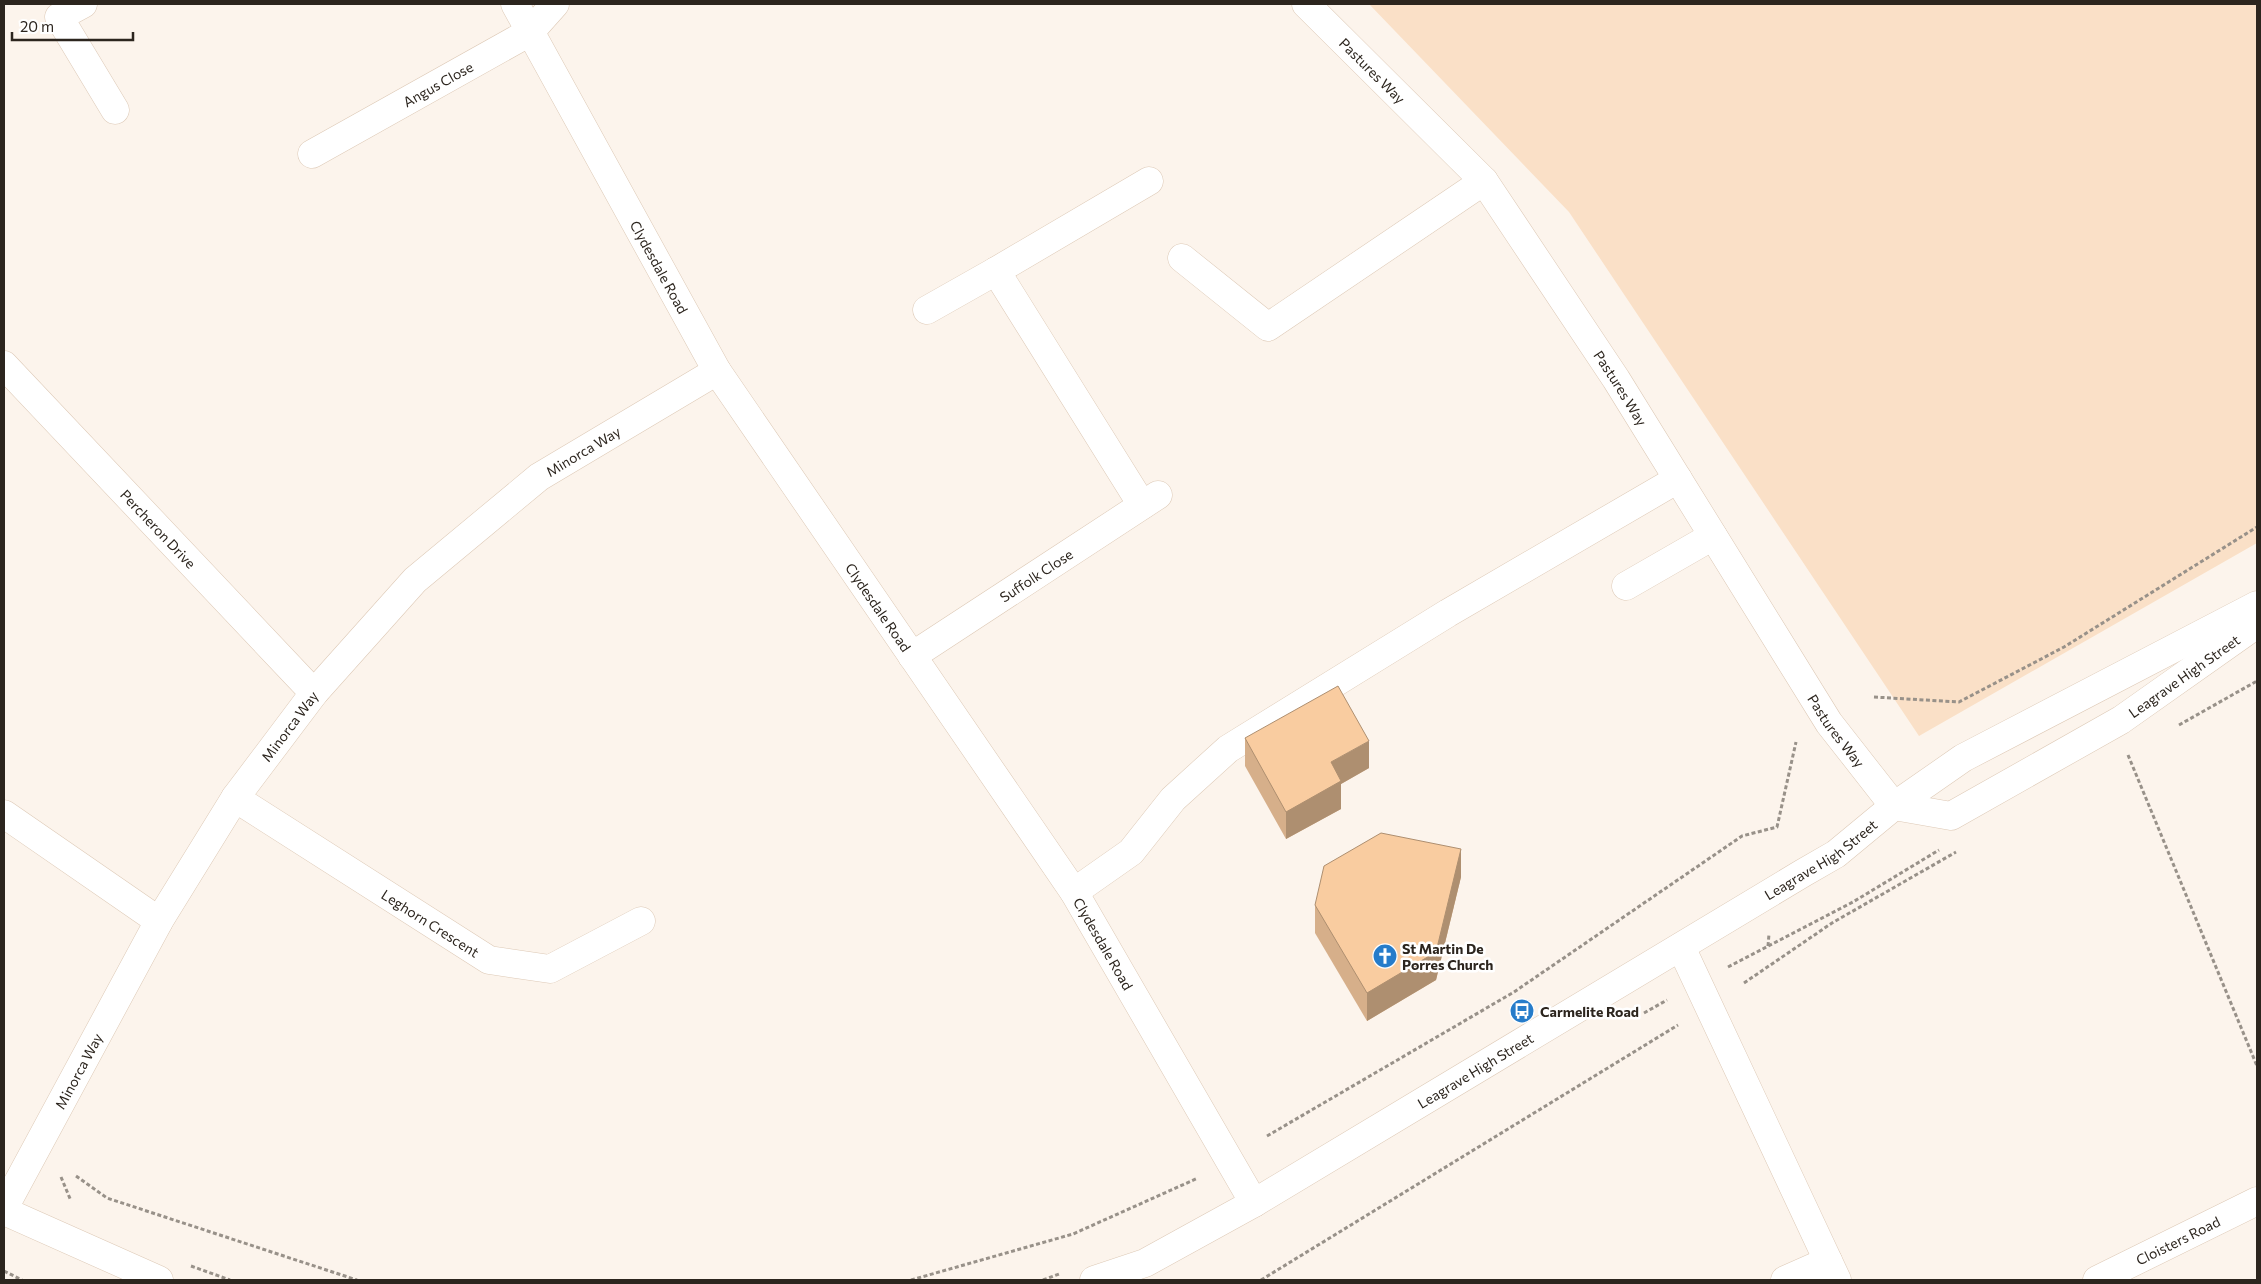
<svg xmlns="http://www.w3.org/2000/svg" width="2261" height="1284" viewBox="0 0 2261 1284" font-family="Commissioner,sans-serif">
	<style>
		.green { fill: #fae0c7 }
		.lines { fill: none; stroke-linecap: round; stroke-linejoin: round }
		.minor-casing { stroke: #ddc9b6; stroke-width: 29 }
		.path { stroke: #989189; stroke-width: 3; stroke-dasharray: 4 2.5; stroke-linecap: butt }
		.minor { stroke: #fff; stroke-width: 28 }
		.wall { fill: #d6af8a }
		.shaded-wall { fill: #ae8f70 }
		.building { fill: #f9cca0; stroke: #ae8f70 }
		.labels { text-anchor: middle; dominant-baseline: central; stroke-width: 5; stroke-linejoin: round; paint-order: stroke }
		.street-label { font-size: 14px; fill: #2c251e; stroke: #fff }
		.poi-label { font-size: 14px; font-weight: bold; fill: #2c251e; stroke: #fff; text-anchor: start }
	</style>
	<rect width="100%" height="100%" fill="#fcf4ec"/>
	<polygon class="green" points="1369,4 2257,4 2257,543 1919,736 1569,212"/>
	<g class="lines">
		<defs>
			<g id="minor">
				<polyline points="83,4 59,17 115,110"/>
				<path id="s1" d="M 515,4 L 717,371 L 1074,892 L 1254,1203"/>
				<path id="s2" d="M 1306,4 L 1484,181 L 1616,379 L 1829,723 L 1894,806"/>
				<path id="s3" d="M 312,154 L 530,32 L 555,4"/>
				<polyline points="1182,258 1268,327 1484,181"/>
				<polyline points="927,310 996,271"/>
				<path id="s4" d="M 4,365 L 314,693"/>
				<polyline points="1142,505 996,271 1149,181"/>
				<polyline points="1626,586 1713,536"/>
				<path id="s5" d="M 912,656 L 1158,495"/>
				<path id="s6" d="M 235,798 L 489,960 L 550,969 L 641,921"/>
				<path id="s7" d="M 1894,806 L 1951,816 L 2121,720 L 2257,624"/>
				<polyline points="4,814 159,921"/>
				<polyline points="1074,892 1131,852 1173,799 1228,749 1448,613 1678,479"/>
				<polyline points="1681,947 1837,1280"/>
				<path id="s8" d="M 4,1208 L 159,921 L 235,798 L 314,693 L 415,580 L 539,477 L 717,371"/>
				<polyline points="4,1211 159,1280"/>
				<path id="s9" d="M 1094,1280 L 1145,1263 L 1254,1203 L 1803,873 L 1836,854 L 1894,806 L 1963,758 L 2257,605"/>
				<polyline points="1785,1280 1828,1261"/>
				<path id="s10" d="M 2097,1280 L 2257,1201"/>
			</g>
		</defs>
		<use href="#minor" class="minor-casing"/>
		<g class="path">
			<polyline points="1874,697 1959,702 2064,647 2257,527"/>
			<polyline points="2179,725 2257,681"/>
			<polyline points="2128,755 2257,1066"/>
			<polyline points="1768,946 1769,934"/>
			<polyline points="1728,967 1853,902 1939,850"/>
			<polyline points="1744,983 1832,923 1956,852"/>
			<polyline points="1644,1013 1667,1000"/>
			<polyline points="1267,1136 1514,992 1742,836 1777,827 1796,742"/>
			<polyline points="76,1176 107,1198 357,1280"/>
			<polyline points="61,1177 71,1201"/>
			<polyline points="191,1266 230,1280"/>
			<polyline points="4,1271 22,1280"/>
			<polyline points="911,1280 1073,1234 1198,1178"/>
			<polyline points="1043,1280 1059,1274"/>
			<polyline points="1261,1280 1678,1025"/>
		</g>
		<use href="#minor" class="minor"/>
	</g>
	<g class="wall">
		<polygon points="1245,738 1369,768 1341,784 1341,809 1286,839 1245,766"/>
		<polygon points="1461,877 1436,980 1367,1021 1315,933 1315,905"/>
	</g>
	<g class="shaded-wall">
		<polygon points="1369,741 1369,768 1341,784 1341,809 1286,839 1286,812 1331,762"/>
		<polygon points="1461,849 1461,877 1436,980 1367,1021 1367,993"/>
	</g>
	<g class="building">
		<polygon points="1338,686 1369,741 1331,762 1341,781 1286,812 1245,738"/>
		<polygon points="1381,833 1461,849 1436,952 1367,993 1315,905 1324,866"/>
	</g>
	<defs>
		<symbol id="church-disc" viewBox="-11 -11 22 22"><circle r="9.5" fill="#267cca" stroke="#fff"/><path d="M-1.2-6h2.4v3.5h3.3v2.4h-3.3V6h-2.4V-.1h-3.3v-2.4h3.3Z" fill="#fff"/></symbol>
		<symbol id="bus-disc" viewBox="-11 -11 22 22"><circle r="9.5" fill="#267cca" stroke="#fff"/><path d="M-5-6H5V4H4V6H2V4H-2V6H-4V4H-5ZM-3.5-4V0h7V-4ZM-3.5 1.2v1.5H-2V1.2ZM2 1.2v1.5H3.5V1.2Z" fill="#fff"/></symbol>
	</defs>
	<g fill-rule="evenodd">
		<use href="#church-disc" x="1371" y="942" width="28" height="28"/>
		<use href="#bus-disc" x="1508" y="997" width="28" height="28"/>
	</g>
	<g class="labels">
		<g class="street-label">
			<text stroke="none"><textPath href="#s2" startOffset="94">Pastures Way</textPath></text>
			<text stroke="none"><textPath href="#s3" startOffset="144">Angus Close</textPath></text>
			<text stroke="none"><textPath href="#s1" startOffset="300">Clydesdale Road</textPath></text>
			<text stroke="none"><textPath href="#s2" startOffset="499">Pastures Way</textPath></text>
			<text stroke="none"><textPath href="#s8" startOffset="966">Minorca Way</textPath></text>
			<text stroke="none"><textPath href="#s4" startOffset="225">Percheron Drive</textPath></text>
			<text stroke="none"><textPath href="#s5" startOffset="148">Suffolk Close</textPath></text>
			<text stroke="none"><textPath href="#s1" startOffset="705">Clydesdale Road</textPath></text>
			<text stroke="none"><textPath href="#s7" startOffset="330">Leagrave High Street</textPath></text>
			<text stroke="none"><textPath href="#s8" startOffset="561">Minorca Way</textPath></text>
			<text stroke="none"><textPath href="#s2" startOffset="904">Pastures Way</textPath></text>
			<text stroke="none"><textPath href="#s9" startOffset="841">Leagrave High Street</textPath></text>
			<text stroke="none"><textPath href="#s6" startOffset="232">Leghorn Crescent</textPath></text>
			<text stroke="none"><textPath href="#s1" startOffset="1110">Clydesdale Road</textPath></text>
			<text stroke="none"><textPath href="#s9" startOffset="436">Leagrave High Street</textPath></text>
			<text stroke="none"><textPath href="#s8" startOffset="156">Minorca Way</textPath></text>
			<text stroke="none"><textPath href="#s10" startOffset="90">Cloisters Road</textPath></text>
		</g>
		<g class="poi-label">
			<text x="1402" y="948">St Martin De<tspan x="1402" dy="16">Porres Church</tspan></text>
			<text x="1540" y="1011">Carmelite Road</text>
		</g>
	</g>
	<rect width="2261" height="1284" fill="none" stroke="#2c251e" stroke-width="10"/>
	<path d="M12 32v8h121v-8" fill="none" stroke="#2c251e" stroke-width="2.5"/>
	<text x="20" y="32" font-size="15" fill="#2c251e" stroke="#ffffff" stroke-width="4" paint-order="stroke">20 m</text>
</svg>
